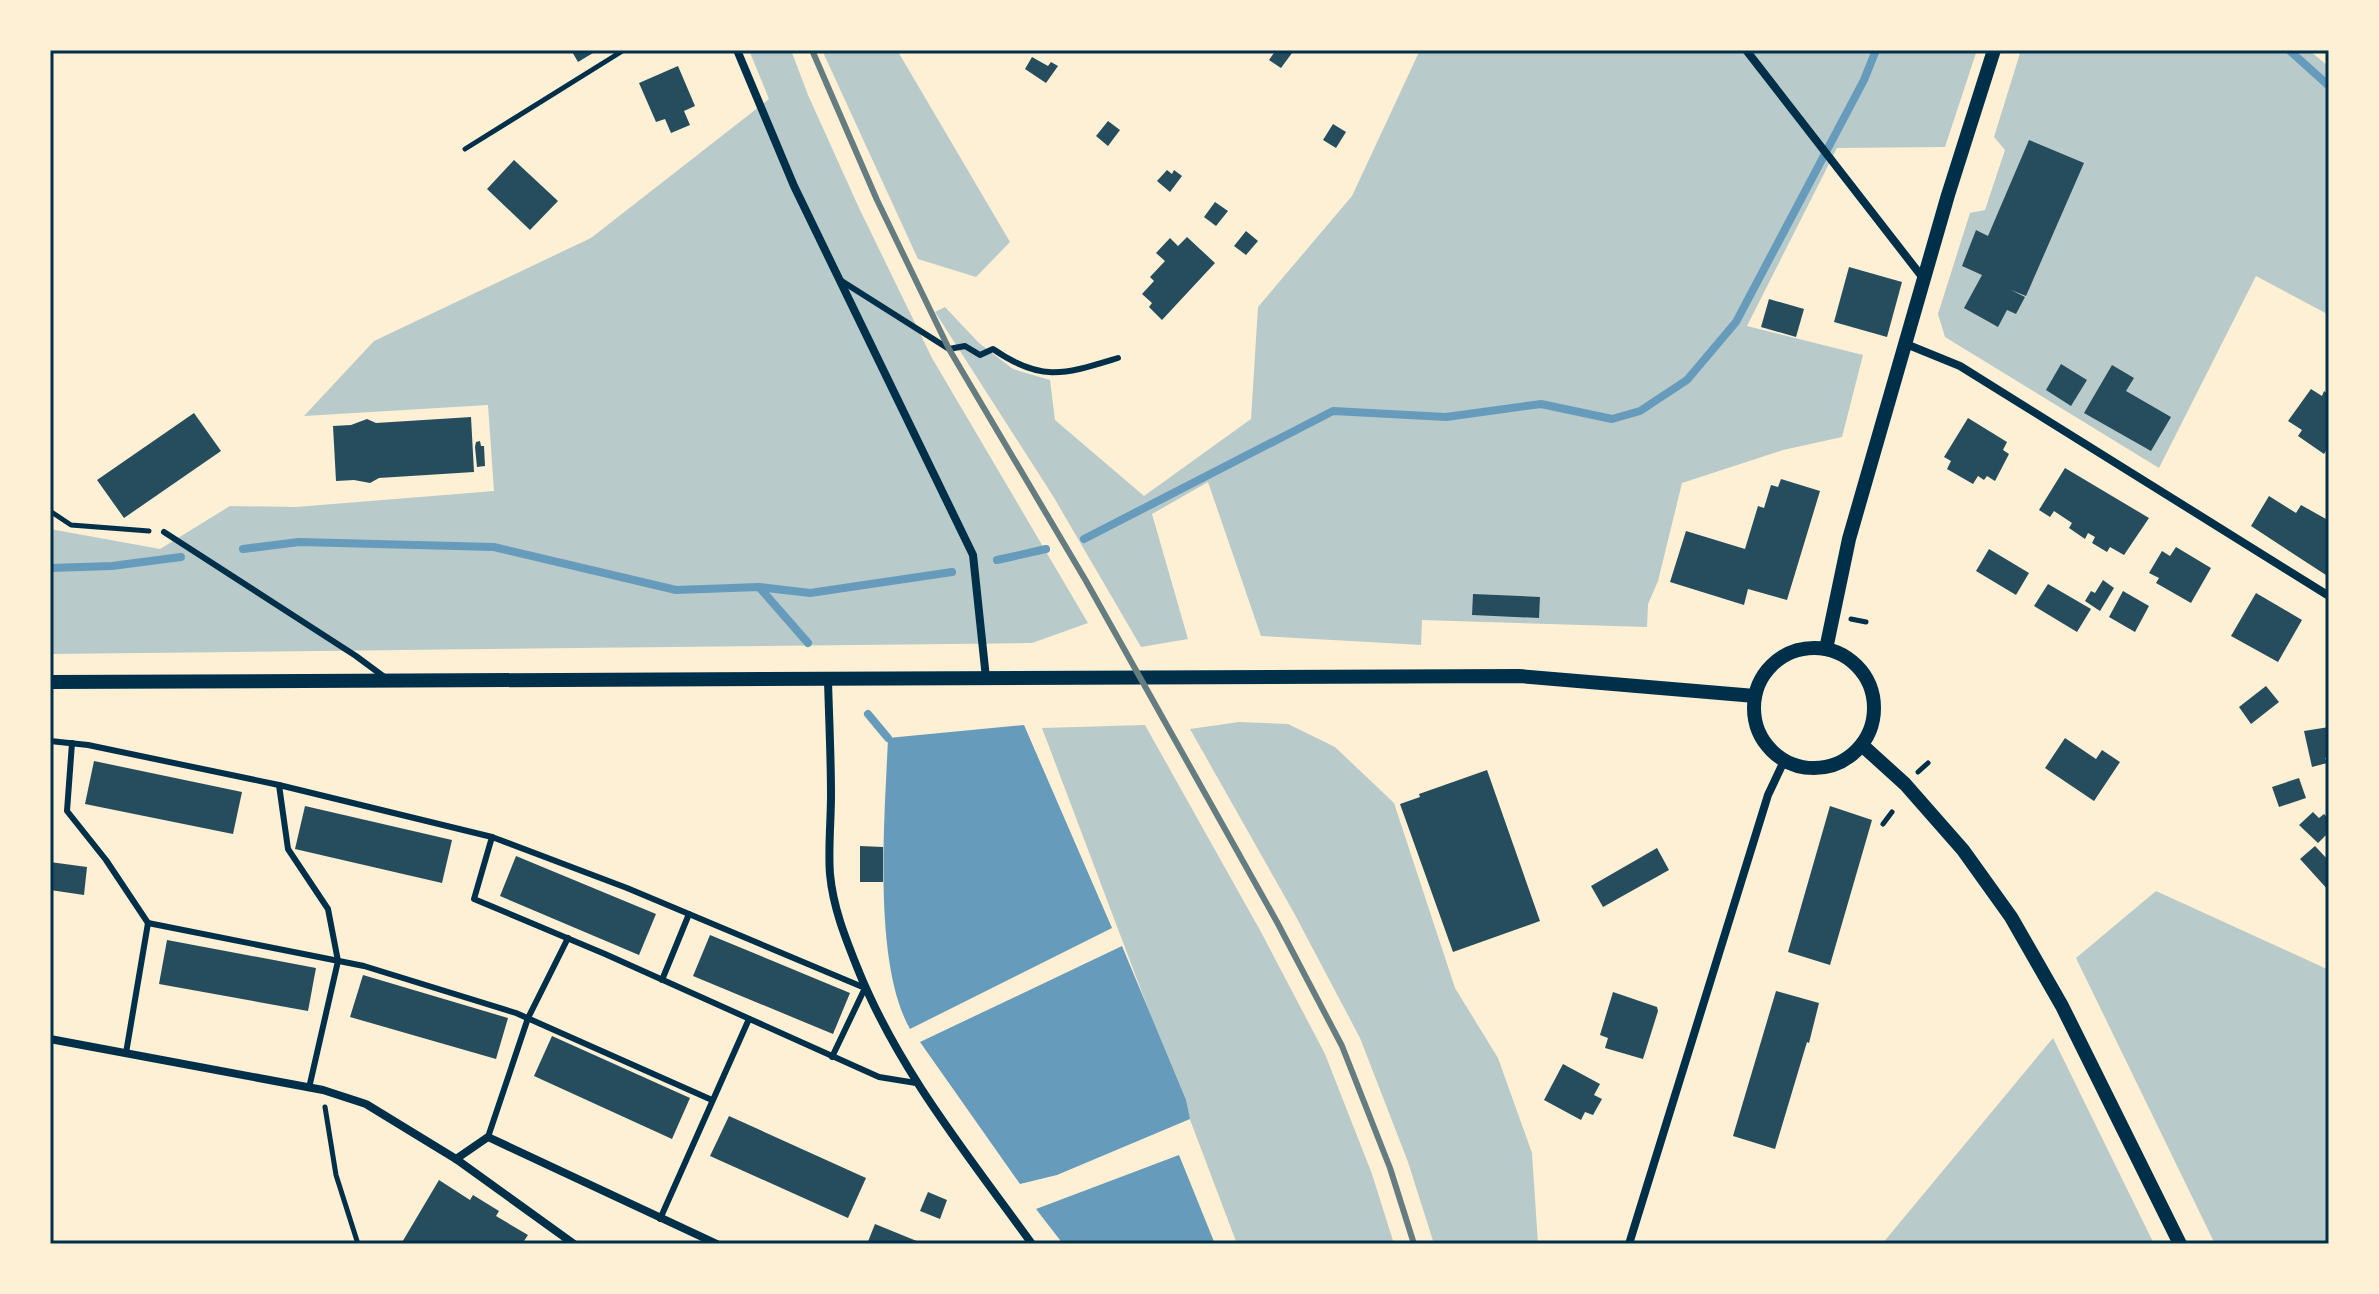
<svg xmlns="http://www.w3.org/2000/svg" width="2379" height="1294" viewBox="0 0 2379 1294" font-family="Poppins,sans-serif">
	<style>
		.green { fill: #b9caca }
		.water { fill: #669bbc }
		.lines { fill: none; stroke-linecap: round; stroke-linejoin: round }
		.stream { stroke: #669bbc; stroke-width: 8 }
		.building { fill: #264d5e }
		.path { stroke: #003049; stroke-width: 5 }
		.service { stroke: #003049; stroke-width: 6 }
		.minor { stroke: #003049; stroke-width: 8 }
		.tertiary { stroke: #003049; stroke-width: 14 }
		.rail { stroke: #657d81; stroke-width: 6 }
		.neatline { fill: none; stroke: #003049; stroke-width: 3 }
	</style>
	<rect width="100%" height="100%" fill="#fdf0d5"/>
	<g class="green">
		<polygon points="749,50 791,50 808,95 859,208 932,358 1088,623 1032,643 50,654 50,529 160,549 230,506 296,507 494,491 488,405 304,416 374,341 591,238 769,99"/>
		<polygon points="822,50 897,50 1010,242 976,277 918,259"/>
		<polygon points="1420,50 1977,50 1945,147 1837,148 1747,326 1863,355 1842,437 1783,450 1682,483 1658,581 1648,604 1647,627 1422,620 1421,645 1261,636 1208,482 1152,514 1188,639 1141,647 1053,496 935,312 945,307 979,343 1013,369 1050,380 1055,420 1144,496 1251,419 1258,307 1352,196"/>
		<polygon points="2021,50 2309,50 2329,67 2329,315 2256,276 2159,468 1945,337 1938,314 1970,213 1985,210 2005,150 1994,137"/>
		<polygon points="1239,722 1288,724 1335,747 1394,803 1455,988 1498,1058 1532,1153 1538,1244 1434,1244 1408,1162 1360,1038 1294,913 1190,729"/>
		<polygon points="1145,725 1261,932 1325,1054 1372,1174 1394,1244 1237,1244 1042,728"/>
		<polygon points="2156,891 2329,970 2329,1244 2215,1244 2076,958"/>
		<polygon points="2053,1038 2154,1244 1882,1244"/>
	</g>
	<g class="water">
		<path d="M 1024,725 L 1112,928 L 910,1029 C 872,962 885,816 888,738 Z"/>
		<polygon points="1122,946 1186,1100 1190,1119 1057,1175 1020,1184 920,1042"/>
		<polygon points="1179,1155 1215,1244 1063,1244 1036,1209"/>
	</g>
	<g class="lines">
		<g class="stream">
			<polyline points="2289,50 2329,86"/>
			<polyline points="1084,539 1333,411 1446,417 1541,404 1612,419 1640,411 1687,380 1736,322 1864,80 1876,50"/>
			<polyline points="243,549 299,542 494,547 676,590 759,587 810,593 952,572"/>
			<polyline points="997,560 1046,549"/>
			<polyline points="50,568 112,566 181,557"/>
			<polyline points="759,587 808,643"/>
			<polyline points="868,714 888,738"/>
		</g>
	</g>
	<g class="building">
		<polygon points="571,50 598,50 578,62"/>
		<polygon points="1276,50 1288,50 1292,53 1281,68 1269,60"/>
		<polygon points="1032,57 1048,66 1051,62 1058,66 1046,83 1025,69"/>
		<polygon points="678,66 695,106 684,111 690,125 671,133 665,119 656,122 639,83"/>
		<polygon points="1108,121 1120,130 1108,146 1096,136"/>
		<polygon points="1333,124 1346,132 1336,148 1323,140"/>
		<polygon points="2029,140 2084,163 2026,296 2011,290 2025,297 2016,314 2007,310 1998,327 1964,308 1982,275 1962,266 1976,230 1988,236"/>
		<polygon points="514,160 558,201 530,230 487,189"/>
		<polygon points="1167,170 1172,174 1174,170 1182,176 1170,192 1157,181"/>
		<polygon points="1215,202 1228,211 1216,226 1204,217"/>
		<polygon points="1246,231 1258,241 1246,255 1234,246"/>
		<polygon points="1187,237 1215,263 1162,320 1149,307 1152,303 1142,294 1154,281 1150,277 1165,261 1156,253 1170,238 1178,246"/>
		<polygon points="1849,267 1902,282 1887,337 1834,322"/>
		<polygon points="1769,299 1804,309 1796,337 1761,327"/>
		<polygon points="2061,364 2087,380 2071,406 2046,390"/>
		<polygon points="2112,365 2134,378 2126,391 2171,417 2151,451 2084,413"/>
		<polygon points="2311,389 2322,396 2324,391 2329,395 2329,446 2324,454 2298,436 2302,430 2288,421"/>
		<polygon points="194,413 221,451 124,518 97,480"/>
		<polygon points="471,417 474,472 379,478 370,483 354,480 336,481 333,426 351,425 367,419 376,423"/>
		<polygon points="1968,418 2007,442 2003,450 2009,454 1995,481 1987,476 1984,480 1978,476 1973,484 1947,469 1951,461 1944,457"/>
		<polygon points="480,441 481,446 484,446 485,466 477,467 475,447 476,442"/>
		<polygon points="2065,468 2149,518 2124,555 2110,547 2107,552 2092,543 2095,537 2088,533 2085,539 2069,528 2072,523 2054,511 2050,517 2039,510"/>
		<polygon points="1781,479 1820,491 1787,600 1748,589 1744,605 1670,582 1686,531 1745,549 1758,506 1764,508 1771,485 1778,487"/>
		<polygon points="2269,496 2296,513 2301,505 2326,519 2329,514 2329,577 2251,526"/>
		<polygon points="2176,547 2211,568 2191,603 2156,583 2159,578 2149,573 2162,551 2170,556"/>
		<polygon points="1989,549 2029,573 2016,595 1976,571"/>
		<polygon points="2103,580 2114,588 2100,611 2085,601 2091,591 2095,593"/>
		<polygon points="2048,584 2091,609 2077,632 2034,606"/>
		<polygon points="2123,591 2149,606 2135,632 2109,617"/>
		<polygon points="2256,593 2302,620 2278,662 2231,636"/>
		<polygon points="1473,594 1540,597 1539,618 1472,615"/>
		<polygon points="2266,686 2279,702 2251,724 2239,707"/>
		<polygon points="2329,727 2329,757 2325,758 2327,763 2312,767 2304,731"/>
		<polygon points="2065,738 2096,759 2102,750 2120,762 2094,801 2045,768"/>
		<polygon points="94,761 242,792 233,834 85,804"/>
		<polygon points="1487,770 1540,921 1453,952 1400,804 1420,797 1419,794"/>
		<polygon points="2299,778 2306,798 2279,807 2272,787"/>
		<polygon points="305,806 452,840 442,883 295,849"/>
		<polygon points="1830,806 1872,820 1830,965 1788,952"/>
		<polygon points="2313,812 2319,818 2324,814 2329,819 2329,832 2318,843 2299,825"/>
		<polygon points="860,846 883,847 883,882 860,882"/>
		<polygon points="2315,846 2329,861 2329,891 2300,859"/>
		<polygon points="1657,848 1669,870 1603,907 1591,886"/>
		<polygon points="516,856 656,914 639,955 500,896"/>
		<polygon points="50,862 87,867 84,895 50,890"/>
		<polygon points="710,935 850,993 833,1034 693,976"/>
		<polygon points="167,940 316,968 308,1011 159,984"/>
		<polygon points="363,975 508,1018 496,1059 350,1017"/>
		<polygon points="1776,991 1819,1003 1809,1043 1807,1042 1775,1149 1733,1136"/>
		<polygon points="1613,992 1657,1007 1658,1011 1643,1059 1605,1048 1608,1038 1600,1035"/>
		<polygon points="552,1036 690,1098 672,1139 534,1076"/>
		<polygon points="1563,1064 1600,1084 1594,1095 1602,1099 1593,1115 1585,1112 1581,1120 1544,1100"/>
		<polygon points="729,1116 866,1178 848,1218 710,1156"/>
		<polygon points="439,1180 470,1200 473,1195 499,1211 496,1216 528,1235 522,1244 401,1244"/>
		<polygon points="928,1192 947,1200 940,1219 920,1211"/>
		<polygon points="875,1224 924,1244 867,1244"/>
	</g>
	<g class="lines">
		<g class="path">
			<polyline points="465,149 624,50"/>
			<polyline points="50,511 71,525 149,531"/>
			<polyline points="1851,619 1866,622"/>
			<polyline points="1918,772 1928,763"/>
			<polyline points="1883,824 1892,812"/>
			<polyline points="325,1107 336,1175 358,1244"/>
		</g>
		<g class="service">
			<path d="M 840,280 L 949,349 L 965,346 L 980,355 L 993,349 C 1042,383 1065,374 1118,358"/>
			<polyline points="164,532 356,656 383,676"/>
			<polyline points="50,741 88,745 279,785 492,837 627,888 865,988 832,1057"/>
			<polyline points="72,743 67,811 106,860 148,923"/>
			<polyline points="279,785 288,849 328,909 338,961 309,1088"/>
			<polyline points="492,837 474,899 605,954 879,1077 916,1083"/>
			<polyline points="662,980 689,914"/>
			<polyline points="126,1053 148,923 364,966 516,1013 712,1100"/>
			<polyline points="488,1137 528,1018 568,938"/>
			<polyline points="660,1219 749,1019"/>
		</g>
		<g class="minor">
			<polyline points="737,50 794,186 973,555 986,678"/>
			<polyline points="1746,50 1923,278"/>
			<polyline points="1906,344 1960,366 2329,596"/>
			<path d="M 828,680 C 829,718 831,757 831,795 C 831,821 828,849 830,874 C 833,907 845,937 857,967 C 898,1070 968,1155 1032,1244"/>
			<polyline points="50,1039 323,1090 366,1104 456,1159 574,1244"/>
			<polyline points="456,1159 488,1137 717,1244"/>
			<polyline points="1629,1244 1768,795 1784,761"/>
		</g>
		<g class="tertiary">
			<circle cx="1814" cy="708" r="60"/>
			<polyline points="1826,649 1849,539 1948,195 1994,50"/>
			<polyline points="50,682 1519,676 1755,696"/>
			<polyline points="1863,746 1905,784 1963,850 2011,917 2062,1006 2180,1244"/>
		</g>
		<polyline class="rail" points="812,50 877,200 949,349 1086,581 1277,922 1342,1046 1390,1168 1414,1244"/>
	</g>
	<rect width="2379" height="1294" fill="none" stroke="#fdf0d5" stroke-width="104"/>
	<rect x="52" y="52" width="2275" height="1190" class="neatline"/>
</svg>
